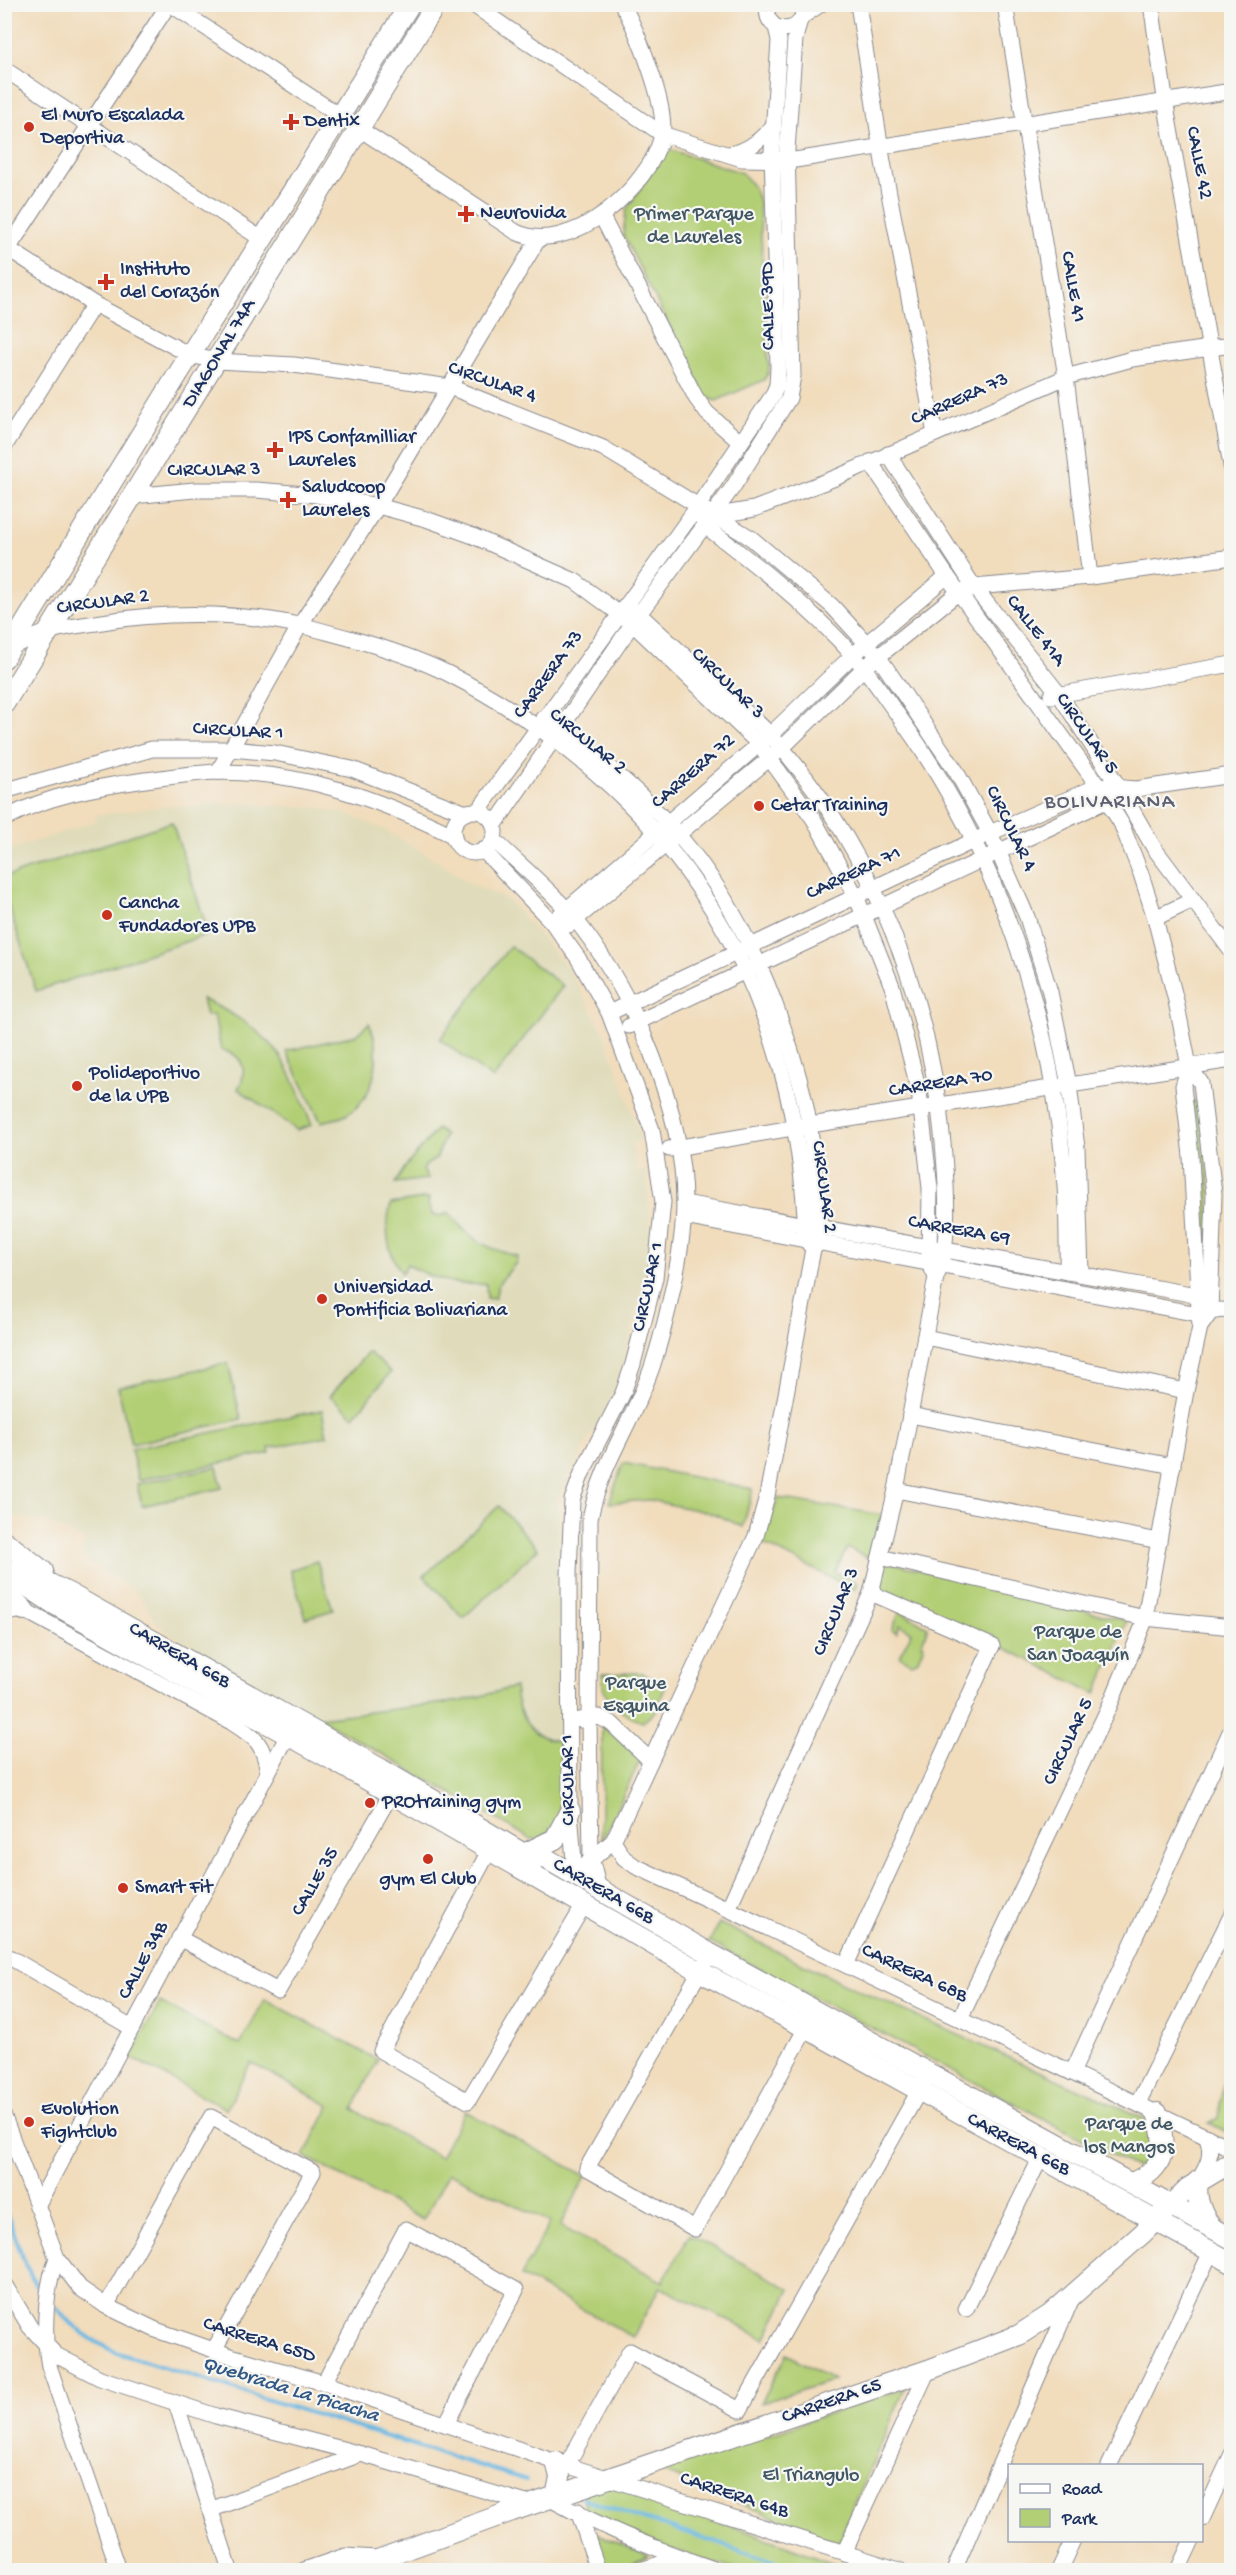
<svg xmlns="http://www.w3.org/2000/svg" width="1236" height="2575" viewBox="0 0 1236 2575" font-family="'Gochi Hand',sans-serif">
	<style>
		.built { fill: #e0dcbb }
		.green { fill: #b3cf76; stroke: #677f6a; stroke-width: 1.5 }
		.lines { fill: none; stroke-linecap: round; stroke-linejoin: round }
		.stream { stroke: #68b8e3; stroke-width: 4 }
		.minor-casing { stroke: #86868c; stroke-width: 17 }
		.major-casing { stroke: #86868c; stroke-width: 22 }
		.minor { stroke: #fff; stroke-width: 15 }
		.major { stroke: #fff; stroke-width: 20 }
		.poi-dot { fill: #c8321e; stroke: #f6f6f2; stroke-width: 2 }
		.labels { text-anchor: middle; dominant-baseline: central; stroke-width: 4.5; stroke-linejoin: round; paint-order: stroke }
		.poi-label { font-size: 20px; fill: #1b2f5e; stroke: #f6f6f2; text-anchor: start }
		.street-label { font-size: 20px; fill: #1b2f5e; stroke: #f6f6f2 }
		.park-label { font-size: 20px; fill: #415764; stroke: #f6f6f2 }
		.neighbourhood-label { font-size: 21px; letter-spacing: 1.5px; fill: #5e5f71; stroke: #f6f6f2 }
		.water-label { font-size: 21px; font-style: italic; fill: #325886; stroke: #f6f6f2 }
	</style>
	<rect width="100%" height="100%" fill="#f6f6f2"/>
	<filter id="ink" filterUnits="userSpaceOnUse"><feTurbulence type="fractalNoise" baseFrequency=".0167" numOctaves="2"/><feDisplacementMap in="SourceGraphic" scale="12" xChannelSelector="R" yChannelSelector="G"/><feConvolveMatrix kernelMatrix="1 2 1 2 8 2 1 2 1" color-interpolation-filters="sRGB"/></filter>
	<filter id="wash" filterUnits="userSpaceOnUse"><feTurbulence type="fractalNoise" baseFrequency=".008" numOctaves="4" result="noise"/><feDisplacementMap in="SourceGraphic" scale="24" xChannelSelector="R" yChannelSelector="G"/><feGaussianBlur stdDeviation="1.35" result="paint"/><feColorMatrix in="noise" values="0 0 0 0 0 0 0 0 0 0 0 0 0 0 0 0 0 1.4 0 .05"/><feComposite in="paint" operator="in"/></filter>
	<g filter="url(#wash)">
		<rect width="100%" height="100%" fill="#f1dcbb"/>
		<polygon class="built" points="212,802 321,808 346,814 385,830 426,854 471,884 508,900 568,968 603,1031 624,1088 641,1140 632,1143 637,1173 647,1171 650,1227 645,1277 624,1361 612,1396 558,1497 561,1776 531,1839 167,1632 156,1622 145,1603 131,1588 82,1557 84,1540 47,1522 5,1514 4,852 95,821 97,815 167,806 194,807"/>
		<g class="green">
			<polygon points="671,150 742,173 753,186 759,201 769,372 764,380 716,401 705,396 623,235 626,210 662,155"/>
			<polygon points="172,822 209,934 36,991 5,895 5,877"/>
			<polygon points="510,946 563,986 493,1079 440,1039"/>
			<path d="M 202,999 C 227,1010 262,1030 278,1053 C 293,1075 302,1101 312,1125 L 297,1130 L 238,1089 C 249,1070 243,1054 221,1050 L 214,1015 L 206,1016 Z"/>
			<path d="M 369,1023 C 383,1053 377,1099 344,1116 C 338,1119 328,1120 321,1122 L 286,1051 L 356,1035 Z"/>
			<polygon points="1200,1100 1210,1190 1208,1276 1200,1276 1201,1191 1191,1102"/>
			<polygon points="437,1129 445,1135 436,1159 426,1165 423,1170 428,1179 395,1183 406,1166"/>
			<path d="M 429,1198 L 428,1205 L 432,1214 L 440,1216 L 449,1213 C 470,1240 485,1248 517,1256 L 516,1263 L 499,1283 L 495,1298 L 487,1299 L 486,1284 C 457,1287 432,1279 407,1264 L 402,1273 C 387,1252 384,1228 391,1204 Z"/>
			<polygon points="368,1352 391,1372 354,1416 330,1396"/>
			<polygon points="228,1363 241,1419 131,1444 118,1387"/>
			<polygon points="322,1410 327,1436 269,1448 270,1453 138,1480 131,1449"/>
			<polygon points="623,1463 753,1489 743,1527 715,1514 649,1500 609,1503"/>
			<polygon points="217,1467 222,1488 142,1506 137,1484"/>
			<polygon points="778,1498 883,1515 869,1558 847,1548 835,1572 858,1583 855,1590 762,1543"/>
			<polygon points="499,1506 538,1549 463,1618 424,1576"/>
			<polygon points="317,1561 333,1610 306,1618 290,1570"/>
			<polygon points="885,1561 1127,1621 1096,1694 993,1642 878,1591"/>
			<polygon points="900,1611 928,1627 921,1645 924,1646 917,1661 912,1663 899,1656 912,1632 900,1625 897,1633 892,1630"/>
			<path d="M 641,1673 L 666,1685 L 656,1711 L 643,1722 C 628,1718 612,1707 605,1693 C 602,1688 603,1680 602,1674 Z"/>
			<path d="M 515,1687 C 517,1715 530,1739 560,1741 L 560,1820 L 539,1840 L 531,1839 L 319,1718 L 462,1701 Z"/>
			<polygon points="602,1724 640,1760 602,1841 601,1829"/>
			<path d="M 719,1923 L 832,1978 L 1143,2118 L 1155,2130 C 1154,2149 1153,2157 1137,2168 L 709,1942 Z"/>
			<polygon points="265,1999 378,2060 353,2109 440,2157 465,2111 586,2176 560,2226 663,2282 689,2234 790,2289 765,2339 660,2287 633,2337 521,2276 550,2222 449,2173 423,2220 304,2156 330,2106 251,2063 226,2109 130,2057 160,2002 240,2045"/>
			<polygon points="1231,2036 1231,2134 1209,2123 1218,2118 1225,2072 1224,2065"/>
			<polygon points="787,2354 834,2380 761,2403"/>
			<polygon points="905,2388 838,2543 660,2471"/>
			<polygon points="608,2482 627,2488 854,2570 736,2570 664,2547 585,2514 584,2494"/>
			<polygon points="589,2530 648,2556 619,2570 604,2570"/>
		</g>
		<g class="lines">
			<g class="stream">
				<polyline points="4,2207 26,2266 36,2286"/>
				<path d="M 57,2308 C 76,2330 93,2342 118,2353 L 526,2480"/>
				<polyline points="583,2499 798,2570"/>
			</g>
		</g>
	</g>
	<g filter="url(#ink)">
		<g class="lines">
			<defs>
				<g id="minor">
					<path d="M 170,4 L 516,232 C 570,258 651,186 662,135 C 668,107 637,30 622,4"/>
					<polyline points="472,4 662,134 742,159 795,160 1232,91"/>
					<path d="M 768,4 C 761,38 810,36 802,4"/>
					<polyline points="858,4 883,162 935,434"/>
					<polyline points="1005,4 1066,377 1090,577"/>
					<polyline points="1151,4 1168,118 1232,471"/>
					<polyline points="803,16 821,4"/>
					<polyline points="4,69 263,240"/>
					<path d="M 729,154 C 749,151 760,140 773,126"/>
					<polyline points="602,217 696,398 707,413 740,442"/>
					<polyline points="4,246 94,304 190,355 217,361 294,365 450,387 603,448 751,538 832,606 878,656 956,771 990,833 1027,917 1050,992 1069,1085 1077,1148 1081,1274"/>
					<polyline points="4,255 169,4"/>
					<polyline points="4,447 94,304"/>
					<polyline points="888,454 974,587 1059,694 1120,789 1154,848 1232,952"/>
					<polyline points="870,462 947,576 1098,786 1121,823 1141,874 1155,918 1176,1001 1189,1066 1183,1086 1191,1156 1200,1327"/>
					<polyline points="133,496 194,490 256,490 317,495 378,506 426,519 473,536 575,581 632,623 759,744 813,818 856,896 892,986 919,1091 930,1188 929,1263 936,1277"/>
					<polyline points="712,516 754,509 835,478 1066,377 1132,359 1232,345"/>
					<path d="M 702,518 L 705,526 C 757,565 808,606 852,654 C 869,672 883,695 898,715 C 1015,876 1071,1074 1067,1272"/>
					<path d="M 626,605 L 639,614 C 669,642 699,669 729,697 C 743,710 759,722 772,737 C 872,847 930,996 943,1143 C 946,1177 952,1248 936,1277 L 896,1490 L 871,1593 L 728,1909"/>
					<path d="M 9,643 L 13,646 C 25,641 38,635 51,631 C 65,627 81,625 96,623 C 161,612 233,611 298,625 C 315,628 332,634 349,638 C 382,647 416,658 447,673 C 553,727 650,807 712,909 C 773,1007 803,1125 806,1240 L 813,1249"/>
					<polyline points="1051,696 1232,664"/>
					<path d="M 543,718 C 666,801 736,887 783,1027 C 794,1059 804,1091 809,1124 C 815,1158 817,1193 820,1228 L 819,1243 L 813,1249 L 767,1496 L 756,1536 L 613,1841 L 591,1860"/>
					<polyline points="218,772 300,625 378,506 539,238"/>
					<polyline points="4,791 152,749 231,749 275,753 352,769 466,813"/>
					<polyline points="478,811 698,506 773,395 777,385 778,367 772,151 779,40 776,27"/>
					<circle cx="474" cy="832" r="21"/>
					<path d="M 4,819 C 48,795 97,787 145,780 C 169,777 193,773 217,772 C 304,772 377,798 454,836"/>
					<polyline points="494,826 639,614 733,487 789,398 793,376 787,150 795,39 799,23"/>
					<path d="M 483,850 L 552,922 L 578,958 L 609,1013 L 652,1130 L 663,1202 L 655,1278 L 633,1364 L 623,1393 L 582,1473 L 572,1500 L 569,1574 L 570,1811 L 575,1874 L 587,1867 L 591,1860 L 589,1718 L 590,1519 C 600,1464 636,1417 653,1364 C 667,1320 684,1249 684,1203 C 684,1109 633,991 575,919 C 551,890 520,865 493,839"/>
					<polyline points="559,916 770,735 853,655 947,576"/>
					<polyline points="1155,918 1193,900"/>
					<polyline points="569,925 782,748 864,668 959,592 974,587 1090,577 1232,557"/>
					<polyline points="609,1013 990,833 1098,786 1136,789 1232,775"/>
					<polyline points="629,1026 1106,801 1113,795"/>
					<polyline points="669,1149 810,1125 1232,1060"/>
					<polyline points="684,1203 1207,1297"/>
					<polyline points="684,1217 1198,1314 1222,1310 1232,1312"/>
					<polyline points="925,1337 1186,1391"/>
					<polyline points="910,1415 1173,1466"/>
					<polyline points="896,1490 1159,1541"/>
					<polyline points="880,1557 1145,1618 1232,1627"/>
					<path d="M 4,1613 L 24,1610 L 231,1722 C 256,1738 263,1742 268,1772"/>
					<polyline points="580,1720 599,1717 611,1723 650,1760"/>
					<polyline points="613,1841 624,1858 635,1866 728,1909 1232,2149"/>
					<polyline points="489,1851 381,2051 468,2101 584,1905"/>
					<polyline points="179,1938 278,1991 391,1794"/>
					<polyline points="4,1954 132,2028"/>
					<polyline points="704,1964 587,2168 695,2229 806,2028"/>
					<polyline points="846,1965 992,1646 871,1593"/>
					<polyline points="960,2019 1110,1705 1144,1623 1186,1391 1200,1327 1210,1313 1214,1194 1201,1083 1189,1066"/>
					<polyline points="1072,2073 1232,1728"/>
					<polyline points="1138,2103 1232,1914"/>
					<polyline points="4,2117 57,2258 80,2288 106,2306 156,2330 234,2357 324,2383 556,2462 899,2570"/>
					<path d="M 1198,2181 C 1208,2165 1214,2154 1206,2136"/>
					<polyline points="37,2206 288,1735"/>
					<path d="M 57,2258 C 45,2287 43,2335 49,2366 L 119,2570"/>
					<polyline points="4,2284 30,2327 56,2355 100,2378 216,2416 361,2454 533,2505"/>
					<polyline points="106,2306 211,2117 313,2172 214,2350"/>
					<polyline points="966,2309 1041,2157"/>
					<polyline points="324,2383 406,2229 516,2290 446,2424"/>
					<polyline points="176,2403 230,2570"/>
					<polyline points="567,2465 630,2351 740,2410 924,2082"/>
					<polyline points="1109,2466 1211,2252"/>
					<path d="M 550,2499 C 603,2528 660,2551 717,2570"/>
					<polyline points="210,2510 361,2454"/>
					<polyline points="578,2511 598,2570"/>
					<polyline points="1202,2519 1232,2454"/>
					<polyline points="844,2553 928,2370"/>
					<polyline points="304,2570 345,2556 376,2558"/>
					<polyline points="641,2570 679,2558"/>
					<polyline points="954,2570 1072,2298"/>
					<polyline points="1059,2570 1073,2540"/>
					<polyline points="1178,2570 1192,2540"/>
				</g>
				<g id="major">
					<polyline points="4,658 178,374 410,4"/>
					<polyline points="4,704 436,4"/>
					<polyline points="4,1541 43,1571"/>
					<polyline points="18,1568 70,1594 381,1769 524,1854 547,1859 709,1953 1232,2239"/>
					<polyline points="4,1571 54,1604 331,1759 699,1971 806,2028 1232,2263"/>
					<polyline points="4,1590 24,1610"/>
					<polyline points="524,1854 555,1839 570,1811"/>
					<polyline points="590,1864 596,1888"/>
					<path d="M 1198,2181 C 1195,2199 1201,2214 1212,2228"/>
					<path d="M 1131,2183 C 1167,2169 1167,2146 1157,2113"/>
					<polyline points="556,2497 560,2477 556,2462"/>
					<polyline points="4,2567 6,2570"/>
					<polyline points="350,2570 512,2511 928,2370 1019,2335 1050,2315 1143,2233 1188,2188 1232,2162"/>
				</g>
			</defs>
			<use href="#minor" class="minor-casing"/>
			<use href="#major" class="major-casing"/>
			<use href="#minor" class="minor"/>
			<use href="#major" class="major"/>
		</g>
	</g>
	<g class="poi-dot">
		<path d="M288 113h6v6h6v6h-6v6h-6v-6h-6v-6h6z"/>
		<circle cx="29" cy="127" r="6"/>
		<path d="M463 205h6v6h6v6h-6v6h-6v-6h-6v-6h6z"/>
		<path d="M103 273h6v6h6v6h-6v6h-6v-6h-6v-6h6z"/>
		<path d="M272 441h6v6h6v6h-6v6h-6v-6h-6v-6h6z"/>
		<path d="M285 491h6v6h6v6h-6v6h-6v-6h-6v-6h6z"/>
		<circle cx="759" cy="806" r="6"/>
		<circle cx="107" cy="915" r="6"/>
		<circle cx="77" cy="1086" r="6"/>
		<circle cx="322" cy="1299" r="6"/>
		<circle cx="370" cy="1803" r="6"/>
		<circle cx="428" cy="1859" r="6"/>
		<circle cx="123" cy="1888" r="6"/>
		<circle cx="29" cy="2122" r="6"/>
	</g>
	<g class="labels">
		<g class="poi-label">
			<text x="41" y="116">El Muro Escalada<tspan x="41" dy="23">Deportiva</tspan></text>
			<text x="304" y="122">Dentix</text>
			<text x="480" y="214">Neurovida</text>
			<text x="120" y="270">Instituto<tspan x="120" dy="23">del Corazón</tspan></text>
			<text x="288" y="438">IPS Confamilliar<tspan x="288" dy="23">Laureles</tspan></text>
			<text x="302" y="488">Saludcoop<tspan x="302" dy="23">Laureles</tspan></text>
			<text x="771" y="806">Cetar Training</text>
			<text x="119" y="904">Cancha<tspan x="119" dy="23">Fundadores UPB</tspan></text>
			<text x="89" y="1074">Polideportivo<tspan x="89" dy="23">de la UPB</tspan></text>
			<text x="334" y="1288">Universidad<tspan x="334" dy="23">Pontificia Bolivariana</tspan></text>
			<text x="382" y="1803">PROtraining gym</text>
			<text x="428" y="1880" text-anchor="middle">gym El Club</text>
			<text x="135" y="1888">Smart Fit</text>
			<text x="41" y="2110">Evolution<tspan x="41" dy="23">Fightclub</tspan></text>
		</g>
		<g class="street-label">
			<text transform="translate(1198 163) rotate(79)">CALLE 42</text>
			<text transform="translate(1072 287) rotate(80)">CALLE 41</text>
			<text transform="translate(769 306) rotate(-91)">CALLE 39D</text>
			<text transform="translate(220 354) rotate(-59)">DIAGONAL 74A</text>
			<text transform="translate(492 383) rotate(19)">CIRCULAR 4</text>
			<text transform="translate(960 400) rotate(-24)">CARRERA 73</text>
			<text transform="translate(214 471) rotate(-1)">CIRCULAR 3</text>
			<text transform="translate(103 603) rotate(-8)">CIRCULAR 2</text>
			<text transform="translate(1035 631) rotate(52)">CALLE 41A</text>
			<text transform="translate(549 675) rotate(-54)">CARRERA 73</text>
			<text transform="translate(727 684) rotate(44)">CIRCULAR 3</text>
			<text transform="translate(238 732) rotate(3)">CIRCULAR 1</text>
			<text transform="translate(1086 734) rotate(55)">CIRCULAR 5</text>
			<text transform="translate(587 742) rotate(39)">CIRCULAR 2</text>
			<text transform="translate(694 772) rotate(-41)">CARRERA 72</text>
			<text transform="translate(1010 829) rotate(64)">CIRCULAR 4</text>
			<text transform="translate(854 874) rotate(-25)">CARRERA 71</text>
			<text transform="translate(941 1084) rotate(-9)">CARRERA 70</text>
			<text transform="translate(823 1187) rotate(82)">CIRCULAR 2</text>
			<text transform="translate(959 1231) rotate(10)">CARRERA 69</text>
			<text transform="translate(649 1287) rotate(-78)">CIRCULAR 1</text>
			<text transform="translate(837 1612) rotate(-68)">CIRCULAR 3</text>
			<text transform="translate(179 1656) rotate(30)">CARRERA 66B</text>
			<text transform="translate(1069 1742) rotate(-65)">CIRCULAR 5</text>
			<text transform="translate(569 1780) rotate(-91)">CIRCULAR 1</text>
			<text transform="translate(316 1882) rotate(-60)">CALLE 35</text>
			<text transform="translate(603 1892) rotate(30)">CARRERA 66B</text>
			<text transform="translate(144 1961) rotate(-62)">CALLE 34B</text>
			<text transform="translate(914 1974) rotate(25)">CARRERA 68B</text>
			<text transform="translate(1018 2145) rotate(28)">CARRERA 66B</text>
			<text transform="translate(259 2341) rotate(17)">CARRERA 65D</text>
			<text transform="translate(832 2402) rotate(-19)">CARRERA 65</text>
			<text transform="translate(734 2496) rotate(18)">CARRERA 64B</text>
		</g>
		<g class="park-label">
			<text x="694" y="215">Primer Parque<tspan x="694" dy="23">de Laureles</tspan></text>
			<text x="1078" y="1633">Parque de<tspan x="1078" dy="23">San Joaquín</tspan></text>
			<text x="636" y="1684">Parque<tspan x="636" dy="23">Esquina</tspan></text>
			<text x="1129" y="2125">Parque de<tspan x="1129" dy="23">los Mangos</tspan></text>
			<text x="811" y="2476">El Triangulo</text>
		</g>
		<g class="neighbourhood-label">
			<text x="1110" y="803">BOLIVARIANA</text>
		</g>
		<g class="water-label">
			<text transform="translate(290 2391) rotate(17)">Quebrada La Picacha</text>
		</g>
	</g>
	<rect width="1236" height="2575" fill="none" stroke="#f6f6f2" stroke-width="24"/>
	<rect x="1008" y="2464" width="195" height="78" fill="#f6f6f2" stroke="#9ea6b7" stroke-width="1.5"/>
	<rect x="1020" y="2484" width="30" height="9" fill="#ffffff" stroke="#9ea6b7" stroke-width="1.5"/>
	<text x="1062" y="2494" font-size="18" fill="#1b2f5e">Road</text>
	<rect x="1020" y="2509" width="30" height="18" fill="#b3cf76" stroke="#9ea6b7" stroke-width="1.5"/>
	<text x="1062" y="2524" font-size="18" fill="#1b2f5e">Park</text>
</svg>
